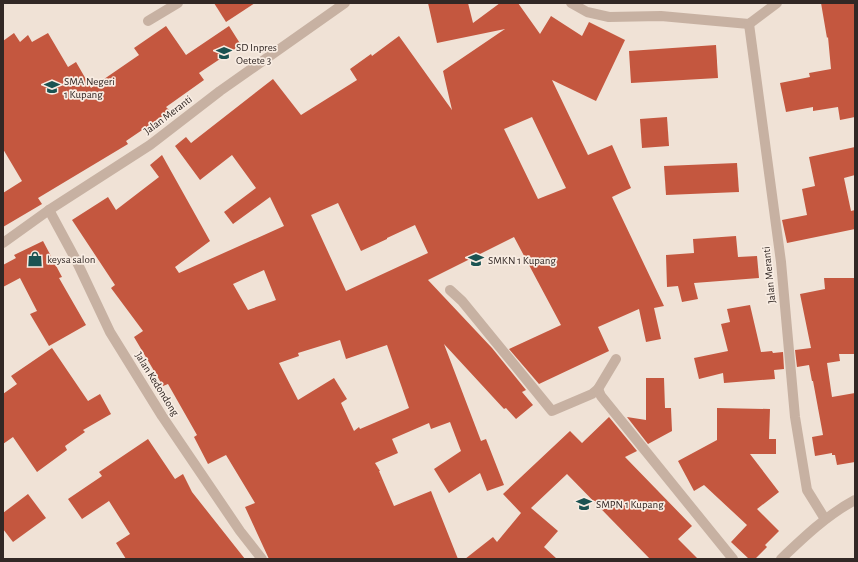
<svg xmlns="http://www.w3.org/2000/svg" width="858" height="562" viewBox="0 0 858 562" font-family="'Alegreya Sans',sans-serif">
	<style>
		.building { fill: #c4573f; fill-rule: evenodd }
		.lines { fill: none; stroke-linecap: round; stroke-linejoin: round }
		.service { stroke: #c7b1a2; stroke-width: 10 }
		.minor { stroke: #c7b1a2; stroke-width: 10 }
		.tertiary { stroke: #c7b1a2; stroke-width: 10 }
		.labels { text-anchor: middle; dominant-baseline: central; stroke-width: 3.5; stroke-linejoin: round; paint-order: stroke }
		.poi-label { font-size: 11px; fill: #322825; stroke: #f8ece2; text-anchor: start }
		.street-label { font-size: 11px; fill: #322825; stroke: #f8ece2 }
	</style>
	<rect width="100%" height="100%" fill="#f0e2d6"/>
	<g class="building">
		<polygon points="214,3 255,3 226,22"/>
		<path d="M 428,3 L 468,3 L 473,23 L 500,3 L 518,3 L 540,34 L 551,16 L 582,36 L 589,22 L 625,40 L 596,101 L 552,80 L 588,155 L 612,145 L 631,188 L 612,197 L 664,306 L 654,308 L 661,339 L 646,342 L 639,309 L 598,327 L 609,351 L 539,384 L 509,349 L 561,325 L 514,237 L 428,280 L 492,348 L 526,390 L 522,392 L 533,405 L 516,419 L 506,408 L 504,409 L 444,344 L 481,441 L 486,439 L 504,485 L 487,491 L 480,473 L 449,493 L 434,469 L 461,451 L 450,422 L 431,429 L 429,423 L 392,439 L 398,453 L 375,463 L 380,471 L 379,471 L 394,506 L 431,491 L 458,559 L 269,559 L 245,507 L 255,503 L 226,455 L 208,464 L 194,437 L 197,435 L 168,384 L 163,386 L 134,337 L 143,331 L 111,288 L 115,285 L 72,220 L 108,197 L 116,210 L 159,177 L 150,165 L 162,155 L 210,241 L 175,267 L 179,273 L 284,226 L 270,197 L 233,224 L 224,212 L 256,188 L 232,155 L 200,180 L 175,146 L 186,137 L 191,143 L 273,79 L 301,115 L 357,80 L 350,69 L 371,54 L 372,56 L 399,36 L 452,110 L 443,71 L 505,29 L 437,43 ZM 532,117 L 566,188 L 538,199 L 504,129 ZM 338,203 L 361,251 L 387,239 L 387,238 L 415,225 L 428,253 L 346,291 L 311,215 ZM 264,270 L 276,300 L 248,310 L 233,284 ZM 340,340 L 346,359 L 387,345 L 409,408 L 360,429 L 359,427 L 354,431 L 341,403 L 347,399 L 334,378 L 298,400 L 279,363 L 299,356 L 298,353 Z"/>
		<polygon points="821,3 855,3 855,117 840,120 838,107 813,111 813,107 786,112 780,83 810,77 809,73 831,69 828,37 827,38"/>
		<polygon points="166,26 186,55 229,26 241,45 199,73 204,80 166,107 170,111 126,141 128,144 38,198 42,204 3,227 3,193 22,181 3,149 3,41 14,33 20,42 28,35 32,42 48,33 68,67 76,62 91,88 139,55 134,48"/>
		<polygon points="716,45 718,78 631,83 629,51"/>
		<polygon points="667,117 669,146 642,148 640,119"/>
		<polygon points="855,147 855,175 844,178 851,211 855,210 855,229 787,243 782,220 807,215 802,189 815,186 809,157"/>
		<polygon points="737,163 739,192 666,195 664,166"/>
		<polygon points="736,236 738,257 757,256 759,278 694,283 698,299 682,302 678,286 667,287 666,255 694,253 693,239"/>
		<polygon points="43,241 62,277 59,278 86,325 49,346 30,314 37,311 20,278 3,287 3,265 16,258 14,255"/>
		<polygon points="824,278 855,278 855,354 839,354 840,361 827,363 832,397 855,393 855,462 837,465 835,455 832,455 832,453 815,456 812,437 823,435 813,381 812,381 809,365 797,367 795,350 811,348 800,294 825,289"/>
		<polygon points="750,305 761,352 772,351 773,353 783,352 784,369 774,370 775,379 724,383 723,373 699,379 694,358 728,351 721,324 730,322 727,309"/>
		<polygon points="52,348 88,401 100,394 111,414 83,430 85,432 65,446 67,450 37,472 13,437 3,444 3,394 17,384 11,376"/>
		<polygon points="646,378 664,378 665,408 671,408 672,431 648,444 627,417 646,420"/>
		<polygon points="717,408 770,409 769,439 776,439 776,454 750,454 779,492 757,509 779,531 765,545 767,547 755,559 749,559 731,542 747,525 704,485 694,491 678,461 717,440"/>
		<polygon points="609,417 637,451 625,457 692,526 678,539 698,559 650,559 567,474 531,508 558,531 544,547 557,559 465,559 493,537 497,542 521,513 503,494 570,431 582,443"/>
		<polygon points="148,439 175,479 183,474 192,492 245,559 126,559 116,543 130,534 109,501 82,519 68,499 102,476 99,472"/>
		<polygon points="28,494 46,518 13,542 3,529 3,513"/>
	</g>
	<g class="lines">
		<polyline class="service" points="450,290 462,301 552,411 592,394 598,389 616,359"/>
		<g class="minor">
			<polyline points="571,3 587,12 609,17 661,16 749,24 777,3"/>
			<polyline points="148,21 178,3"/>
			<polyline points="749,24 781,262 795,417 807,490 825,519"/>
			<polyline points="49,210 76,260 110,332 162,416 240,531 262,559"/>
			<polyline points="3,243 49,210 150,145 220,91 345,3"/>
			<polyline points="598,389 601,396 733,559"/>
		</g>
		<path class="tertiary" d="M 781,559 C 804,537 827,515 855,500"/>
	</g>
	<defs>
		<symbol id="school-bare" viewBox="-9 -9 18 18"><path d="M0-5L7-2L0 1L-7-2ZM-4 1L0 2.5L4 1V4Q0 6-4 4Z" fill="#1b5352" stroke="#f8ece2" stroke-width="2.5" paint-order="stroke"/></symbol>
		<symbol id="shop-bare" viewBox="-9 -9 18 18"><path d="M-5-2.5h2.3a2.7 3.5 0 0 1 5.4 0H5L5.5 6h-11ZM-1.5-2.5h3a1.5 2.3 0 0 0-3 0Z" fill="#1b5352" stroke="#f8ece2" stroke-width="2.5" paint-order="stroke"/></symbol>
	</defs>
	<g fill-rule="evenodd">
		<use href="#school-bare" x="213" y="42" width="22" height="22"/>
		<use href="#school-bare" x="41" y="76" width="22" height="22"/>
		<use href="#shop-bare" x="24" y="248" width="22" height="22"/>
		<use href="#school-bare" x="465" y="249" width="22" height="22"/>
		<use href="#school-bare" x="573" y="493" width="22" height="22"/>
	</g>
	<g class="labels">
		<g class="poi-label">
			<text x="236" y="47">SD Inpres<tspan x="236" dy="13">Oetete 3</tspan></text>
			<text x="64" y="81">SMA Negeri<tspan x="64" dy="13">1 Kupang</tspan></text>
			<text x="47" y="259">keysa salon</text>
			<text x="488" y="260">SMKN 1 Kupang</text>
			<text x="596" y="504">SMPN 1 Kupang</text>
		</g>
		<g class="street-label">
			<text transform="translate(168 115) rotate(-37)">Jalan Meranti</text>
			<text transform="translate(769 275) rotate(-96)">Jalan Meranti</text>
			<text transform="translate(157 384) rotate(58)">Jalan Kedondong</text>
		</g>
	</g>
	<rect width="858" height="562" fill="none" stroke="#322825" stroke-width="8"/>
</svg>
